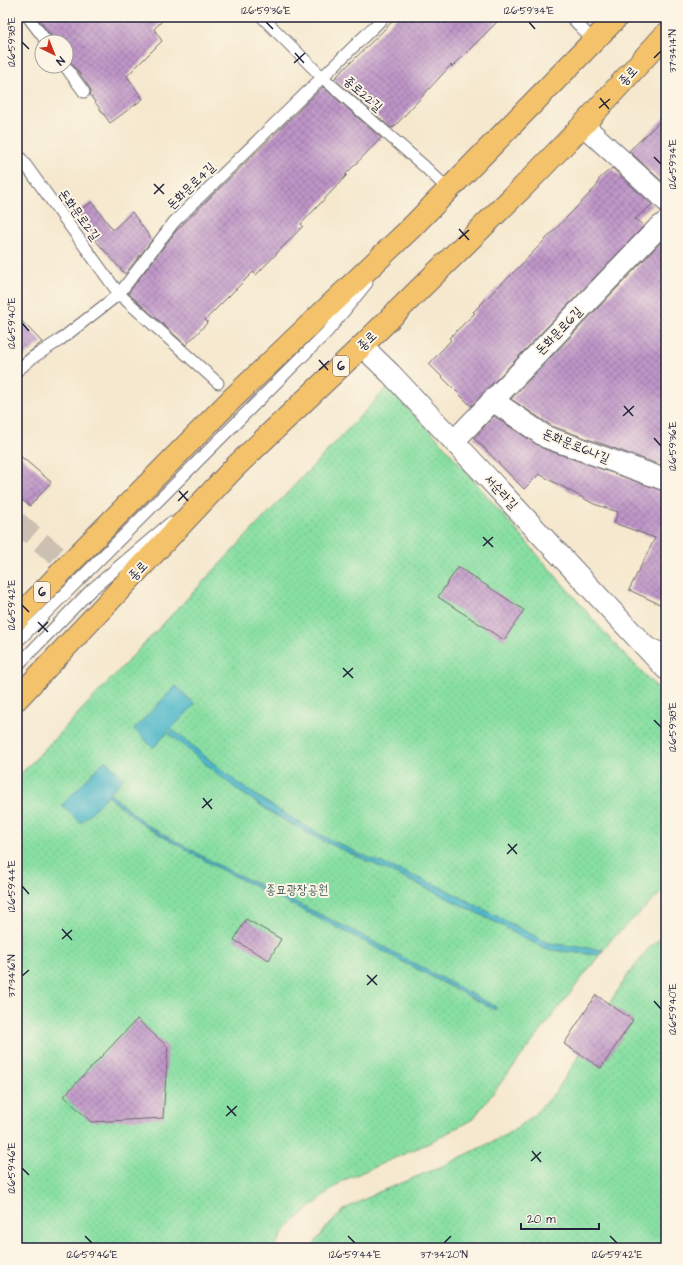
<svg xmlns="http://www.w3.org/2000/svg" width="683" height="1265" viewBox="0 0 683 1265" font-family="'Architects Daughter','Poor Story',sans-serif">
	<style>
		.park { fill: url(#park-dots); stroke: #55806f }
		.water { fill: #4cb7c9; stroke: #376c82 }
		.building { fill: url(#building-cross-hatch) }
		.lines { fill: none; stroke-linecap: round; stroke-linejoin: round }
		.minor-tunnel { stroke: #cbc0b1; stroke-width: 21; stroke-dasharray: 21 10; stroke-linecap: butt }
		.service-casing { stroke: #6c676e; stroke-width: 13 }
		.minor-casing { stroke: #6c676e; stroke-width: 23 }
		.primary-casing { stroke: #6c676e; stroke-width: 24 }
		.service { stroke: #fff; stroke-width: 11 }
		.minor { stroke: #fff; stroke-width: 21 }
		.primary { stroke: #f3c26a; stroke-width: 22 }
		.ticks { fill: none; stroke: #22223b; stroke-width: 1.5 }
		.labels { text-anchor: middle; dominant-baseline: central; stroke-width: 4; stroke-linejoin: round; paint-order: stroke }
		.shield { fill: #fcf5e5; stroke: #63616e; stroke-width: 1 }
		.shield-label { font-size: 12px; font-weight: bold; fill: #22223b }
		.street-label { font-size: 13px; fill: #22223b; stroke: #fcf5e5 }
		.park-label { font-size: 13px; fill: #415b5a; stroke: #fcf5e5 }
		.neatline { fill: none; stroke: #22223b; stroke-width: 1.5 }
		.ticks-label { font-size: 10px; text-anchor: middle; fill: #22223b }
	</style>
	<defs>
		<pattern id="park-dots" width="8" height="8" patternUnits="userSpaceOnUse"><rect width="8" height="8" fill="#88dfa3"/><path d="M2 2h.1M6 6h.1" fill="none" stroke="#75bf8d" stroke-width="1.8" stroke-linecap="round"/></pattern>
		<pattern id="building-cross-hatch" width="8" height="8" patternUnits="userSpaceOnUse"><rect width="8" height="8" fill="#be95c7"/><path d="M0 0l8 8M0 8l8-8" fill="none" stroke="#9a79a3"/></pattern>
	</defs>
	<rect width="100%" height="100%" fill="#fcf5e5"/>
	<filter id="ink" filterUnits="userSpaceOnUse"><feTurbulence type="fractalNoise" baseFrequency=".025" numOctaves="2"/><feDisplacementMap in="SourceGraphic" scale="8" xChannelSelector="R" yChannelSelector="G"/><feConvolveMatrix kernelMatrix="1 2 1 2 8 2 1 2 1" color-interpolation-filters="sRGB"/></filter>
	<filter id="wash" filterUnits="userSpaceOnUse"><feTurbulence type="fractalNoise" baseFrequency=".012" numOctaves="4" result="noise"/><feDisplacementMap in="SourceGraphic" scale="16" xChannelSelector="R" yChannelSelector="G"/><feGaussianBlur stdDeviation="0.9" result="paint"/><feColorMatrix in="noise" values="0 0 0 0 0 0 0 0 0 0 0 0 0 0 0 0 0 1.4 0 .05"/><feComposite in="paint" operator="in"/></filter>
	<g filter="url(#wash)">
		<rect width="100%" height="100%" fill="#f5e8ce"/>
		<g class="park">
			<polygon points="387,388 437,438 610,639 666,697 666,888 611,940 473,1119 429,1143 342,1181 288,1226 274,1248 21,1248 17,1244 17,778"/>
			<polygon points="666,933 666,1248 636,1248 634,1247 633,1248 311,1248 327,1227 345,1209 379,1192 445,1165 504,1136 532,1117 557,1090 580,1054 601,1068 633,1020 609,1004 628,975 649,948"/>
		</g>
		<g class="water">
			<polygon points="176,686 195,704 153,748 134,729"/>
			<polygon points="173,730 239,784 280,811 321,835 360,854 443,888 548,943 603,950 599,955 549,950 521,937 503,926 437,893 319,839 275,815 235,788 169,734"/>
			<polygon points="105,760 124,778 81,823 62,805"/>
			<polygon points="110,794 147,825 220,866 352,930 496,1007 495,1010 350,934 218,868 146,827 108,796"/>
		</g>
		<g id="blocks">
			<g class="building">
				<polygon points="37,17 166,17 154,29 162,41 127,76 143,99 110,123 90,95 91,92 90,88 71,62 66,59 66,42 54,42 53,38"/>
				<polygon points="397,17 502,17 452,67 451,65 393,128 392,127 391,128 334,79"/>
				<polygon points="323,87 381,138 345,175 347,175 301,224 303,226 256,275 253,272 205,320 208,322 186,345 128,293 176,231"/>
				<polygon points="666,116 666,185 629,151"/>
				<polygon points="612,168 652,205 635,219 644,226 471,406 429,364 451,340 449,338 475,313 473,312 498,287 512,274 597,186 599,179"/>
				<polygon points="92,202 113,230 132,212 152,240 125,274 72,214"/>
				<polygon points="663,240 666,242 666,467 552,426 511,399"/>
				<polygon points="17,316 42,342 17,362"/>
				<polygon points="494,416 542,448 666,492 666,607 629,590 655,538 614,523 618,512 594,504 539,474 524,489 474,438"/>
				<polygon points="17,453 51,482 30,506 17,496"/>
				<polygon points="458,567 524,610 504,640 438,597"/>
				<polygon points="246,919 281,939 269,960 234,940"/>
				<polygon points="596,995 633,1020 601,1068 564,1044"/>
				<polygon points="137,1019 168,1047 163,1118 91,1122 64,1096"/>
			</g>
		</g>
	</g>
	<g filter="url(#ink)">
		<use href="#blocks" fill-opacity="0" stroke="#6c676e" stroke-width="1"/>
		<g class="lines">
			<polyline class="minor-tunnel" points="17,522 68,565"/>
			<defs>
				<g id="service">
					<polyline points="28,17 47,42"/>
					<polyline points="262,17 322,77 424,166 449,190"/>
					<polyline points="571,17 594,41"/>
					<polyline points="65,66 84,92"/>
					<polyline points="17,153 119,294 218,383"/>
					<polyline points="17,371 32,358 60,340 119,294 174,222 384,17"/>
					<polyline points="17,642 328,331 367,283"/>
					<polyline points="648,643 666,650"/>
					<polyline points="17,666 91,590 170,523"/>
				</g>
				<g id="minor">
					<polyline points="583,125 666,201"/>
					<polyline points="362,346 391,374 666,669"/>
					<polyline points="492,400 546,437 666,480"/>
					<polyline points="454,441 656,230 666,222"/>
				</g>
				<g id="primary">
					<polyline points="17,619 68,565 232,399 410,229 617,17"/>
					<polyline points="17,699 235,467 362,346 523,187 583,125 666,34"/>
				</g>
			</defs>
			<use href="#service" class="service-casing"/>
			<use href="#minor" class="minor-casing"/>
			<use href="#primary" class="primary-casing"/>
			<use href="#service" class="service"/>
			<use href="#minor" class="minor"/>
			<use href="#primary" class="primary"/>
		</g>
	</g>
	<path class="ticks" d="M 266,22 L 273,29M 529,22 L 535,29M 22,42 L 29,49M 295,53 L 304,63M 654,58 L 661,51M 294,63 L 305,53M 600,98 L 609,109M 599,108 L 610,99M 654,157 L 661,164M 154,184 L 164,194M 154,194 L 164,184M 459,229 L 469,240M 459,239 L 469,230M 22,323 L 29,331M 319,360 L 328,370M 319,370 L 329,361M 624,406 L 633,416M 623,416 L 634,406M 654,438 L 661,446M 179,491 L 188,501M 178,501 L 188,491M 483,537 L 493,547M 483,546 L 493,537M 22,605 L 29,612M 38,622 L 48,632M 38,632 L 48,622M 343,668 L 353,678M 343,677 L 353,668M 654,720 L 661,727M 203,798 L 212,809M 202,808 L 212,799M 508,844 L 517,854M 507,854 L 517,844M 22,886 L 29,894M 62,929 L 72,940M 62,939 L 72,930M 367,975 L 377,985M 22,976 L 29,970M 367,985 L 377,975M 654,1001 L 661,1009M 227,1106 L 236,1116M 226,1116 L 237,1106M 532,1151 L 541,1162M 531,1161 L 541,1152M 22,1168 L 29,1175M 85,1236 L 92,1243M 348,1236 L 355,1243M 610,1236 L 617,1243M 444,1243 L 451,1236"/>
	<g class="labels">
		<g class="shield">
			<rect x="333" y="356" width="16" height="20" rx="3"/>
			<rect x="34" y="582" width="16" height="20" rx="3"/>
		</g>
		<g class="shield-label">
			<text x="341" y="366">6</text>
			<text x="42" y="592">6</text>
		</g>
		<g class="street-label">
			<text transform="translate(628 76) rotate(-48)">종로</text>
			<text transform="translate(363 94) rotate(41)">종로22길</text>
			<text transform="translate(191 186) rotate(-44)">돈화문로4길</text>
			<text transform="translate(79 215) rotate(54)">돈화문로2길</text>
			<text transform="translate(559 331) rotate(-46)">돈화문로6길</text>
			<text transform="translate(367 341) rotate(-44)">종로</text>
			<text transform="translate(576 446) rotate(22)">돈화문로6나길</text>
			<text transform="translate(501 492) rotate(47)">서순라길</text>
			<text transform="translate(138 571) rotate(-47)">종로</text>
		</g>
		<g class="park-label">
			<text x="297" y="890">종묘광장공원</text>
		</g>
	</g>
	<rect width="683" height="1265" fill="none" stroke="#fcf5e5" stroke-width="44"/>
	<g transform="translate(54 54) rotate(137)"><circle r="19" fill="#fcf5e5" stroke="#a5a1a1"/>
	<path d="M0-3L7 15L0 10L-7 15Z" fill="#c8321e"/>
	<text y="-6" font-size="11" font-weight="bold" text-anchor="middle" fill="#22223b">N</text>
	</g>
	<path d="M521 1223v6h78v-6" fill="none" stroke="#22223b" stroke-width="2"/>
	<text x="527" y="1223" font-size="12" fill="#22223b" stroke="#fcf5e5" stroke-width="3" paint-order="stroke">20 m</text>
	<rect x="22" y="22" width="639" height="1221" class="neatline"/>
	<g class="ticks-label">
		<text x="266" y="14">126°59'36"E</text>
		<text x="529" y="14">126°59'34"E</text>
		<text transform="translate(11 42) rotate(-90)" y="4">126°59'38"E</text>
		<text transform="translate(672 51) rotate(-90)" y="4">37°34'14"N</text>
		<text transform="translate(672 164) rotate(-90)" y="4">126°59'34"E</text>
		<text transform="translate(11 323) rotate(-90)" y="4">126°59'40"E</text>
		<text transform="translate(672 446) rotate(-90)" y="4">126°59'36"E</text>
		<text transform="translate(11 605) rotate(-90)" y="4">126°59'42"E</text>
		<text transform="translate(672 727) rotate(-90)" y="4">126°59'38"E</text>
		<text transform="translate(11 886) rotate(-90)" y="4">126°59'44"E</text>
		<text transform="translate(11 976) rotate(-90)" y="4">37°34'16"N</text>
		<text transform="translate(672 1009) rotate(-90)" y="4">126°59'40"E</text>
		<text transform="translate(11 1168) rotate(-90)" y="4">126°59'46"E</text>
		<text x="92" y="1258">126°59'46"E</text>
		<text x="355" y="1258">126°59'44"E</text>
		<text x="444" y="1258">37°34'20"N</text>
		<text x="617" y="1258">126°59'42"E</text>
	</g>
</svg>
